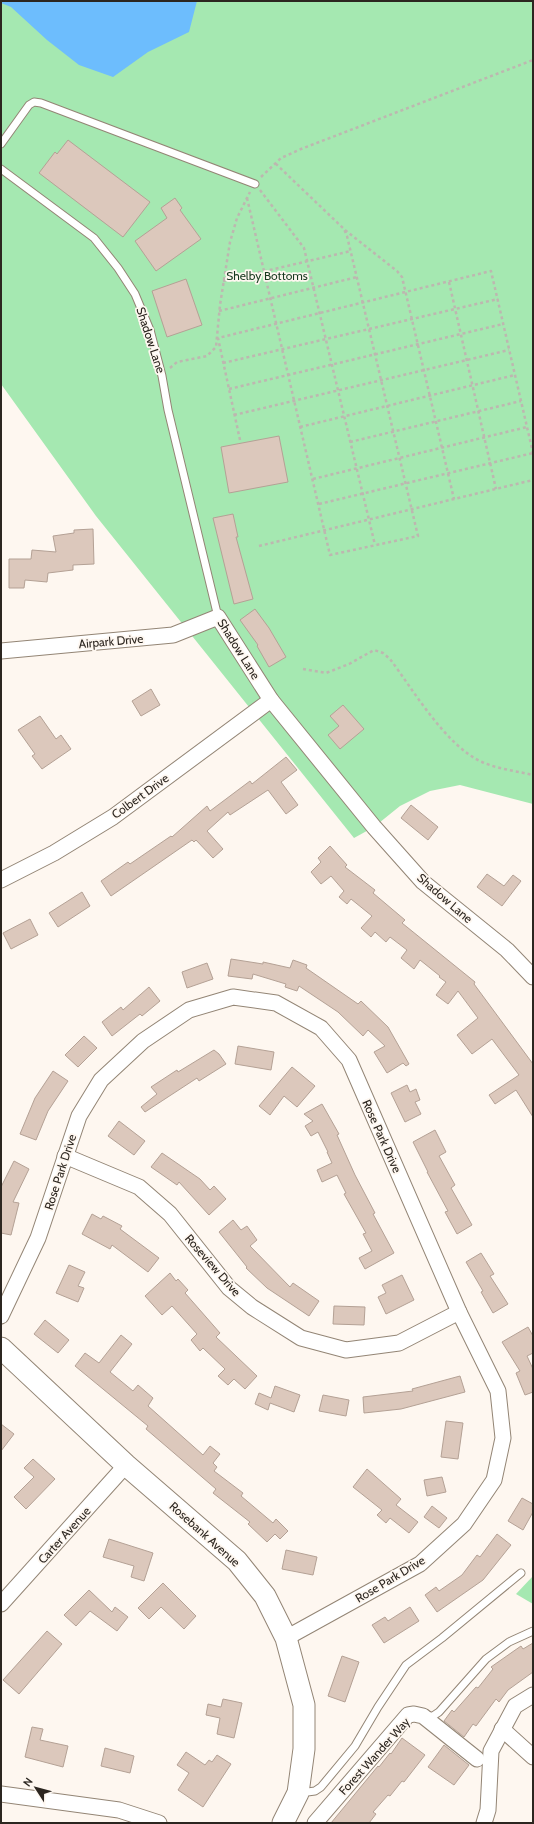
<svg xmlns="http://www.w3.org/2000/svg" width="534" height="1824" viewBox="0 0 534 1824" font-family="Cabin,sans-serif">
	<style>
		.green { fill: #a5e8b1 }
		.water { fill: #6dbdfd }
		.building { fill: #dcc8bc; stroke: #b4a195 }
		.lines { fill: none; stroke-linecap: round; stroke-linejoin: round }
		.lane-casing { stroke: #938575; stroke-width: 9 }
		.street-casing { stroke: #938575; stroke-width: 17 }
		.secondary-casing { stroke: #938575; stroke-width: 23 }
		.path { stroke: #bdb7b0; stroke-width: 2.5; stroke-dasharray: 3 3; stroke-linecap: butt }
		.lane { stroke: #fff; stroke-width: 7 }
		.street { stroke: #fff; stroke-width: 15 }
		.secondary { stroke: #fff; stroke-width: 21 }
		.labels { text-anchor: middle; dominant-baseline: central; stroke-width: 3.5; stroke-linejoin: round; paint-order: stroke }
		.park-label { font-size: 12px; fill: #16381e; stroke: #fef7f0 }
		.street-label { font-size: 12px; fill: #2c2620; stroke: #fef7f0 }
	</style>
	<rect width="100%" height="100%" fill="#fef7f0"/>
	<g class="green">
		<polygon points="1,1 533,1 533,804 460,785 430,791 400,806 374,827 354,838 96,516 1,384"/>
		<polygon points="533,1576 533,1604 516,1594"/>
	</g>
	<polygon class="water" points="1,1 197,1 189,32 148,52 113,77 79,65 47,40 11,7 1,3"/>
	<g class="building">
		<polygon points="68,140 150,202 123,237 39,173 55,152 57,154"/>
		<polygon points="175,198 182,208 180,210 201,239 156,271 135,241 167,218 161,208"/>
		<polygon points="186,279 202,325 167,337 152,291"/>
		<polygon points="279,436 288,482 229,493 221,447"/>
		<polygon points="233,514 238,537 236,537 253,599 234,604 213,518"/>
		<polygon points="93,529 94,564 73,565 73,570 48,573 47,582 25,580 24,588 9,588 9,559 31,559 32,550 56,552 53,536 74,533 74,530"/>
		<polygon points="255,609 269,628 286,657 269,667 257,646 258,645 240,620"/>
		<polygon points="151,689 160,705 141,716 132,701"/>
		<polygon points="343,705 364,729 340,749 328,735 339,726 330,716"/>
		<polygon points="40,716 56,739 61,735 71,749 42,769 32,756 35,754 18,730"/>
		<polygon points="286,757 297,770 281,782 298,805 286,814 268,790 230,815 228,812 207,831 223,849 213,858 196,840 194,842 192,840 111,896 101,881 128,862 130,864 171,836 172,837 207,806 210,811 250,781 252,784"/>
		<polygon points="411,805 438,827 428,840 401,818"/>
		<polygon points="330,846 347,865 345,867 375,890 373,893 405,920 402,923 475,982 474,984 533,1064 533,1117 516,1090 495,1104 489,1095 519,1075 492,1039 472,1054 457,1035 478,1018 458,991 448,1004 436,995 446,982 439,977 440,976 420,960 414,969 401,958 407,950 390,937 386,942 375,932 371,937 361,928 372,916 351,899 347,904 339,897 344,891 331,876 321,884 311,872 321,862 318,858"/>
		<polygon points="487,874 504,886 513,875 521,881 502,906 477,887"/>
		<polygon points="82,892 90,906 58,927 49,913"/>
		<polygon points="30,919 38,935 11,949 3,933"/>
		<polygon points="231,959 263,964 263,962 290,968 293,960 307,965 306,968 358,1004 361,1001 388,1027 409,1064 406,1066 403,1063 387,1073 374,1052 385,1046 368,1030 363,1036 338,1012 299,986 297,991 285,987 286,984 253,974 252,979 228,976"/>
		<polygon points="207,963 213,979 187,988 182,972"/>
		<polygon points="149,987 160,1001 142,1016 140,1014 112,1036 102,1022 121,1007 123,1010"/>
		<polygon points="84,1036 97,1048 78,1067 65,1055"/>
		<polygon points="238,1046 274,1052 271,1070 235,1064"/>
		<polygon points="214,1050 219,1054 226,1064 199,1081 197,1078 145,1112 141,1107 157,1094 151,1087 177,1070 178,1072"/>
		<polygon points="292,1067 315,1086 297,1107 284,1096 270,1115 259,1106"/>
		<polygon points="53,1071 68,1081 48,1111 36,1140 20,1134 35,1098"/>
		<polygon points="407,1085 410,1092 416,1089 420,1100 415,1102 421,1114 405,1122 391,1093"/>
		<polygon points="322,1104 339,1134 337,1135 355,1175 375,1213 373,1214 394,1253 365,1269 359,1258 372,1251 363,1234 366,1233 344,1194 346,1193 337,1175 322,1182 317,1170 332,1163 327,1152 328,1152 318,1132 311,1136 305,1126 313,1121 304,1114"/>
		<polygon points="119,1121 145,1141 134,1155 108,1136"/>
		<polygon points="435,1130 446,1152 439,1156 455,1185 451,1188 472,1225 457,1234 445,1212 448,1211 427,1172 428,1172 413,1142"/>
		<polygon points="162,1153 200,1179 210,1190 214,1186 226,1199 209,1215 179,1182 177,1185 151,1167"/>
		<polygon points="14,1161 29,1169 13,1202 19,1203 11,1235 1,1233 1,1187"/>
		<polygon points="92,1214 101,1219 103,1216 122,1226 120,1229 159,1258 148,1272 112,1245 110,1249 82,1234"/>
		<polygon points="233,1220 241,1230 247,1226 257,1240 250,1246 290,1287 293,1283 319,1301 309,1316 267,1288 246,1268 247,1267 219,1232"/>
		<polygon points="481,1253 494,1274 490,1276 508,1304 493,1313 481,1292 483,1291 466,1262"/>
		<polygon points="69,1265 85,1272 78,1286 84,1288 78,1302 56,1293"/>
		<polygon points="170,1273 176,1281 178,1279 188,1290 185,1293 220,1333 216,1337 257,1376 245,1389 234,1379 228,1385 218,1376 225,1369 203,1348 200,1351 191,1340 197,1334 172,1306 162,1315 145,1296"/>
		<polygon points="402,1275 414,1300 386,1314 378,1297 386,1293 382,1285"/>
		<polygon points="334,1306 365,1307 364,1325 333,1324"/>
		<polygon points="45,1320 69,1340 58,1353 34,1334"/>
		<polygon points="528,1327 533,1336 533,1353 527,1356 533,1369 533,1392 525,1395 516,1373 520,1371 502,1342"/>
		<polygon points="121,1335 132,1344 110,1372 133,1391 138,1385 153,1398 148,1406 203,1455 210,1446 220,1454 213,1463 217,1467 214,1471 243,1493 241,1496 273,1523 276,1519 288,1531 280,1539 275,1534 267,1542 248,1524 250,1522 213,1493 216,1489 146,1429 148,1426 75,1366 85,1353 99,1363"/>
		<polygon points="460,1376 465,1392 401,1409 364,1413 363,1397 413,1391 412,1389"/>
		<polygon points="275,1386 300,1395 294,1412 270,1403 268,1410 255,1404 259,1393 271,1398"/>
		<polygon points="323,1395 349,1400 346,1416 319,1411"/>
		<polygon points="446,1421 463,1423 458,1459 441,1457"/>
		<polygon points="1,1424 14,1434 1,1451"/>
		<polygon points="33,1459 55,1479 26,1509 14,1497 34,1477 24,1468"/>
		<polygon points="367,1469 401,1499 396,1505 418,1522 409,1533 390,1518 386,1523 377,1515 382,1510 353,1487"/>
		<polygon points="442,1477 446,1492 427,1496 424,1480"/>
		<polygon points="522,1498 533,1504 533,1512 523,1530 508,1521"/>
		<polygon points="432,1506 447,1518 439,1528 424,1517"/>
		<polygon points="497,1534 511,1545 483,1580 437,1612 425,1595 436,1587 439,1591 462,1575 477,1555 480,1557"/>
		<polygon points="109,1539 153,1553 144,1581 131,1577 134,1566 103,1557"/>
		<polygon points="286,1550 317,1557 313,1575 282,1569"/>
		<polygon points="163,1583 196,1616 184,1629 161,1607 149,1619 138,1608"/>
		<polygon points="89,1590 112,1612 115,1607 128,1617 117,1631 90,1611 76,1626 64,1615"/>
		<polygon points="410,1607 419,1621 384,1643 372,1625 385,1617 388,1621"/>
		<polygon points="47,1631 62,1644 19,1694 3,1680"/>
		<polygon points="533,1643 533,1672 508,1690 499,1702 496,1699 476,1726 473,1724 464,1737 444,1721 452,1710 454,1712 476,1687 478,1688 493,1669 491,1667 521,1646 523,1649"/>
		<polygon points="342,1656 359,1662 345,1702 328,1696"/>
		<polygon points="223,1699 242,1703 234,1738 217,1734 220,1718 206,1715 208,1704 221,1707"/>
		<polygon points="32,1727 43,1729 40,1740 68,1746 63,1767 25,1757"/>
		<polygon points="402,1738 425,1755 404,1782 402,1781 390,1796 388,1795 373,1812 376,1814 369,1823 331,1823 378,1766 379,1767 390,1753 391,1754"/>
		<polygon points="444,1745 469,1765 454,1785 428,1767"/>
		<polygon points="105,1748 134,1756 130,1773 101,1766"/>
		<polygon points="186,1752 205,1765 209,1760 212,1762 217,1755 231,1764 203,1807 178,1790 189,1773 177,1765"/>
	</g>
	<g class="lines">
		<defs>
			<g id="lane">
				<polyline points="1,144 29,105 34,102 41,103 255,184"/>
				<polyline points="1,169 94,238 118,268 135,294 150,330 162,376 168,410 218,617"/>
				<polyline points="425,1716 433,1716 439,1712 486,1659 509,1642 533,1631"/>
				<polyline points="300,1793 315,1791 321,1787 355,1746 378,1707 406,1665 442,1638 521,1573"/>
			</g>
			<g id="street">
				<polyline points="1,651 173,635 218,617 271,700 374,827 423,882 507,950 533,977"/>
				<polyline points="1,880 54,853 113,817 271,700"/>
				<polyline points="65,1156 139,1187 170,1214 229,1288 252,1307 301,1338 346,1350 399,1343 459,1312"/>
				<polyline points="1,1316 38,1238 79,1116 101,1080 143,1041 189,1010 233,997 276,1003 321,1028 349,1060 459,1312 498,1391 503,1438 494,1480 464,1524 420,1564 286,1638"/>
				<polyline points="1,1604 126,1465"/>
				<polyline points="502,1729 533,1757"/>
				<polyline points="1,1794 119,1810 159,1823"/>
				<polyline points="315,1823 408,1715 414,1714 423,1716 477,1759"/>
				<polyline points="484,1823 488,1810 491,1751 515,1706 533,1695"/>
			</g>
			<polyline id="secondary" points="1,1348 126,1465 237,1561 265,1596 286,1638 304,1705 304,1749 298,1793 283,1823"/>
		</defs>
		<use href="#lane" class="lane-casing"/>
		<use href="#street" class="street-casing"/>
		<use href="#secondary" class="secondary-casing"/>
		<g class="path">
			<polyline points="261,177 281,158 301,149 533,60"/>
			<polyline points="260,190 304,248 375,545"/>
			<polyline points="247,198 330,555 418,536 347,236 344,229 275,163"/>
			<polyline points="345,230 397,271 402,277 454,499"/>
			<polyline points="223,281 351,251"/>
			<polyline points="449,282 496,489"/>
			<polyline points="219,311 357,277"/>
			<polyline points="223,363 498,299"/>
			<polyline points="170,368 177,362 207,356 216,347 220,305 230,242 237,218 250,192"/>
			<polyline points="229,389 503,324"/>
			<polyline points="234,415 509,350"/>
			<polyline points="300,427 515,375"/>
			<polyline points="240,440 218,338 491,271 533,453"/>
			<polyline points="350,442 521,401"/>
			<polyline points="313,479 527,427"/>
			<polyline points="319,504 533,453"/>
			<polyline points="259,546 533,480"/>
			<path d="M 303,669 L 326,673 L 349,664 L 374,650 L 383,653 L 390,659 C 414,691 446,746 482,762 C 498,769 516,771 533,775"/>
		</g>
		<use href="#lane" class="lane"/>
		<use href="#street" class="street"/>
		<use href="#secondary" class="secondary"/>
	</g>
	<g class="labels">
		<g class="park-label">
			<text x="267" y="275">Shelby Bottoms</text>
		</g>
		<g class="street-label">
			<text transform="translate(151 340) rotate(72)">Shadow Lane</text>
			<text transform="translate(111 641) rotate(-5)">Airpark Drive</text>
			<text transform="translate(239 649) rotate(58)">Shadow Lane</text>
			<text transform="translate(140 796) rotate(-36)">Colbert Drive</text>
			<text transform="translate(445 898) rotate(41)">Shadow Lane</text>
			<text transform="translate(382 1136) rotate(66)">Rose Park Drive</text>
			<text transform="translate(60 1172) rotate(-72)">Rose Park Drive</text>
			<text transform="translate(213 1265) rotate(49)">Roseview Drive</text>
			<text transform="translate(205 1534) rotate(42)">Rosebank Avenue</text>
			<text transform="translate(64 1535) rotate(-48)">Carter Avenue</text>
			<text transform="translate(390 1579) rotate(-31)">Rose Park Drive</text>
			<text transform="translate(374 1756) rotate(-48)">Forest Wander Way</text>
		</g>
	</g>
	<rect width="534" height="1824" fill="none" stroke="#2c2620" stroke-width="4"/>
	<g transform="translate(36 1788) rotate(306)" stroke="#fef7f0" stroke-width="3" paint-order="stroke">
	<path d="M0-3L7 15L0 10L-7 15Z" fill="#2c2620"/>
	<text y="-6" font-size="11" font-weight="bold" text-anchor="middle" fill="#2c2620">N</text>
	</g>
</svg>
